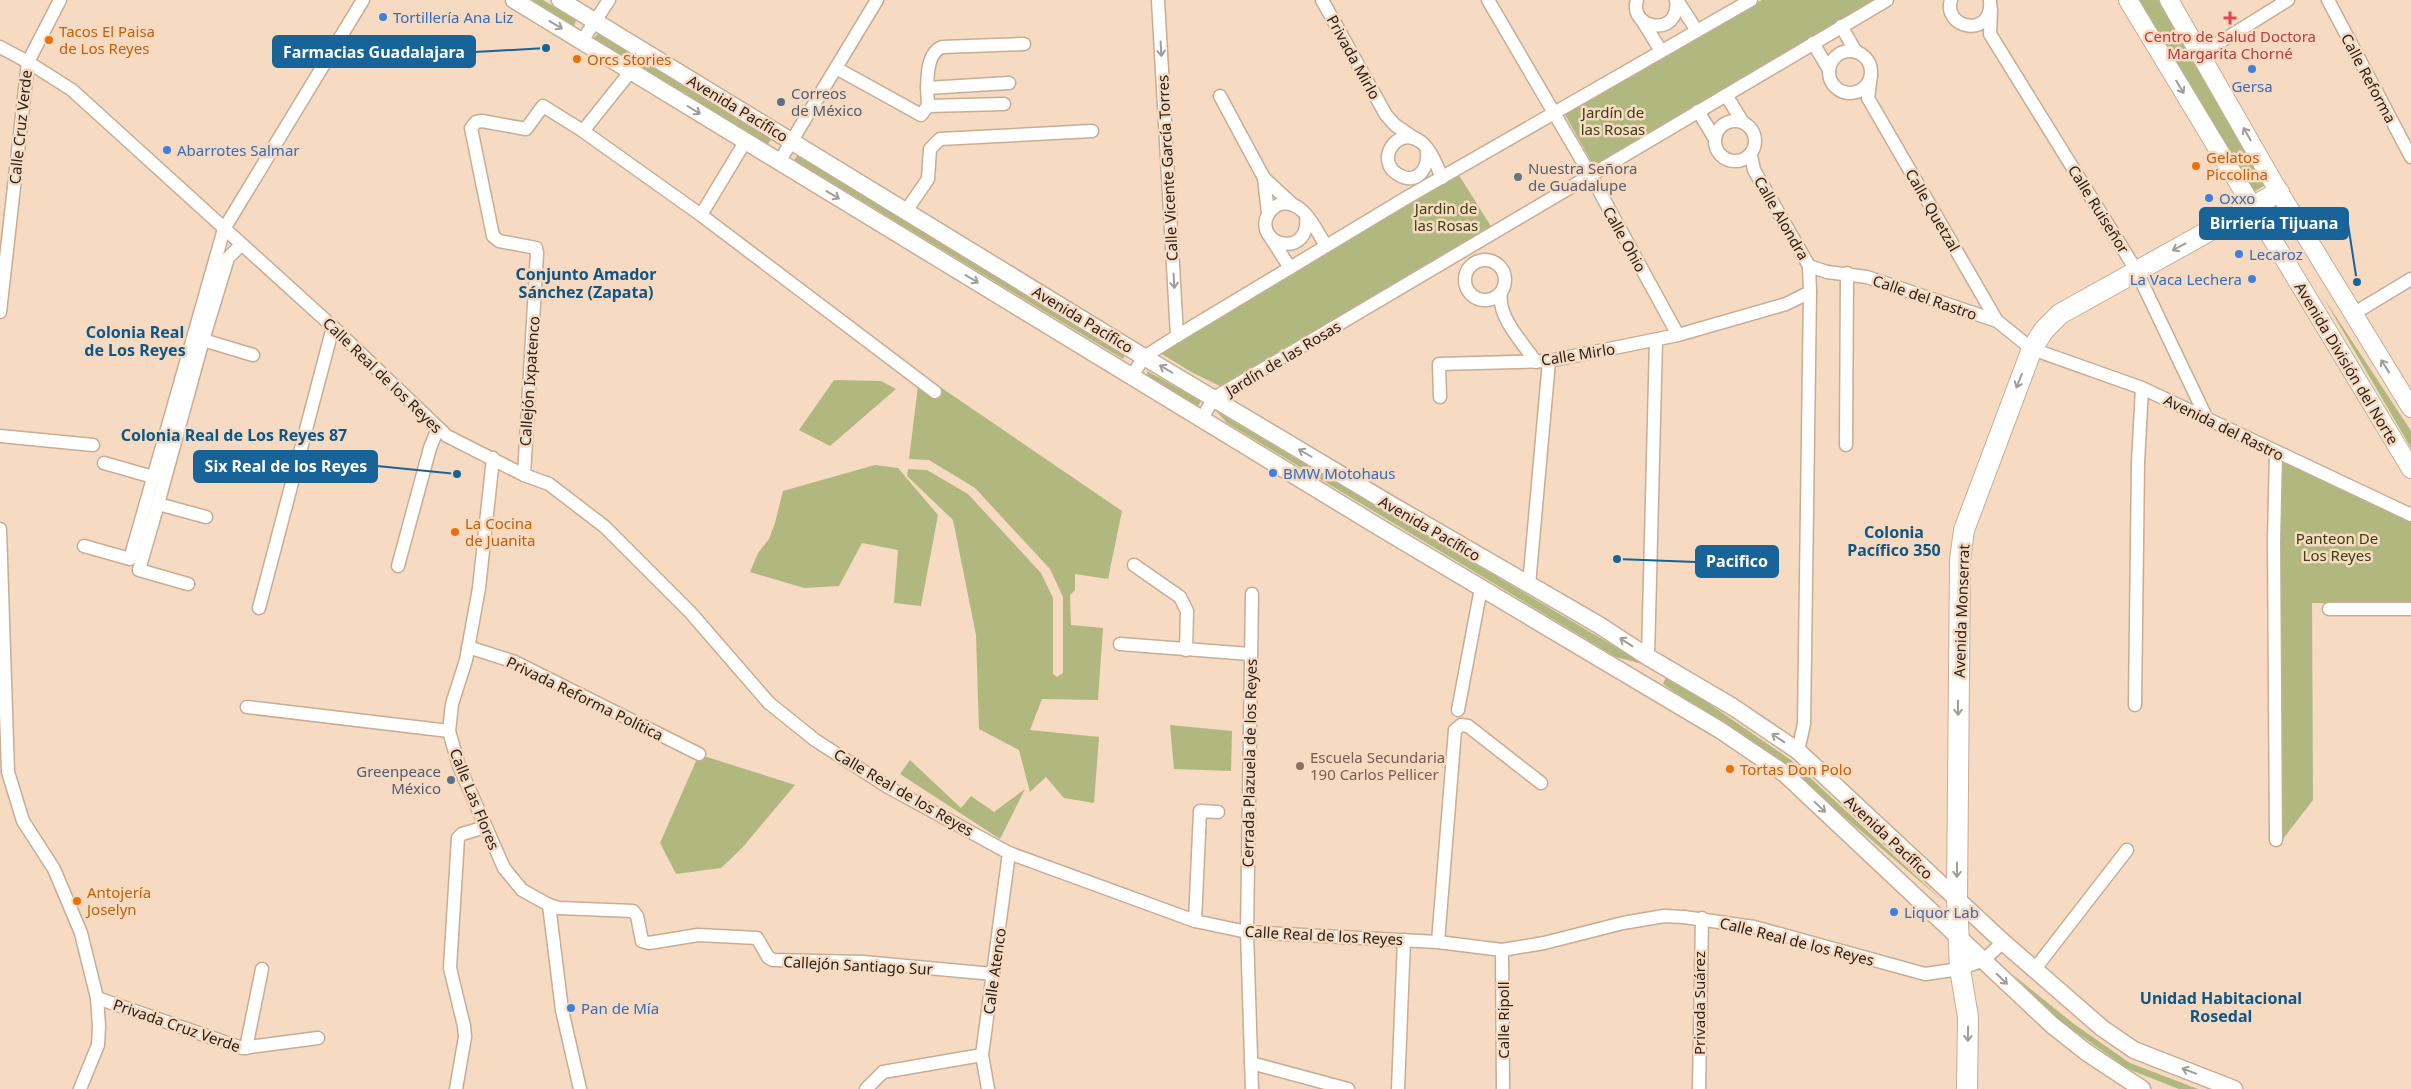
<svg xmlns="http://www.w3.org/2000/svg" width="2411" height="1089" viewBox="0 0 2411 1089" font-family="'Noto Sans',sans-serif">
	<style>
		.green { fill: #b1b87f }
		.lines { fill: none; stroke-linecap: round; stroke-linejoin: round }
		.minor-casing { stroke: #c7ad95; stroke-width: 15 }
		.tertiary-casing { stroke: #c7ad95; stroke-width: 19 }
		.secondary-casing { stroke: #c7ad95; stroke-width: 20 }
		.primary-casing { stroke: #c7ad95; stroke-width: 22 }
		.minor { stroke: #fff; stroke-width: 12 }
		.tertiary { stroke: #fff; stroke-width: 16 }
		.secondary { stroke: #fff; stroke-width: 18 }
		.primary { stroke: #fff; stroke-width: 20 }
		.oneway { stroke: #a09c98 }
		.shop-dot { fill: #3f7fe0; stroke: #f6dac1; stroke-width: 2 }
		.health-dot { fill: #e0444e; stroke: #f6dac1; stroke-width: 2 }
		.food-dot { fill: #e8710a; stroke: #f6dac1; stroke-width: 2 }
		.service-dot { fill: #5c6f8a; stroke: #f6dac1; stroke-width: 2 }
		.worship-dot { fill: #6b7280; stroke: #f6dac1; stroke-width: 2 }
		.education-dot { fill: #8d6e63; stroke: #f6dac1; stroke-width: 2 }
		.labels { text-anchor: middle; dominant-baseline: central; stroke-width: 5; stroke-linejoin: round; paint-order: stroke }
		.shop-label { font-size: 15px; fill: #366cbe; stroke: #f6dac1; text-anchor: start }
		.food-label { font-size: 15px; fill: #c56008; stroke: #f6dac1; text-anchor: start }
		.health-label { font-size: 15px; fill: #be3a42; stroke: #f6dac1 }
		.street-label { font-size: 15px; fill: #2c2219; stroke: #f6dac1 }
		.service-label { font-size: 15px; fill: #4e5e75; stroke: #f6dac1; text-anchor: start }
		.park-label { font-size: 15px; fill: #3c3f13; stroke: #f6dac1 }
		.worship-label { font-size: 15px; fill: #5b616d; stroke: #f6dac1; text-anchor: start }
		.education-label { font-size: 15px; fill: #785e54; stroke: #f6dac1; text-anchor: start }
		.neighbourhood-label { font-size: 16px; font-weight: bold; fill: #105684; stroke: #f6dac1 }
		.leader { fill: none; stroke: #186397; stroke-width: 2 }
		.callout-dot { fill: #186397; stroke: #f6dac1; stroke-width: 2 }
		.callout { fill: #186397; stroke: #186397; stroke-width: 2 }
		.callout-label { font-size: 16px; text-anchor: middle; font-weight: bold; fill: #fff }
	</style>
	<rect width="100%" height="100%" fill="#f6dac1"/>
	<g class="green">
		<polygon points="528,0 543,0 576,20 574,27"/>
		<polygon points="1762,0 1880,0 1596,170 1563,111"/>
		<polygon points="2138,0 2158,0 2267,184 2252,193"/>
		<polygon points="599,33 771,139 767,146 593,39"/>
		<polygon points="798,155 1125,355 1123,359 794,160"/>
		<polygon points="1457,172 1492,228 1224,388 1193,373 1160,353"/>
		<polygon points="2323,297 2411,431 2411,448"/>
		<polygon points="914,369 1122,511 1108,579 1075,574 1075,590 1070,595 1071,625 1103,628 1098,700 1042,699 1030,730 1099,737 1094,803 1064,798 1046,777 1030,792 1019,750 979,729 976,635 953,520 907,476 908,469 927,470 968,494 1041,573 1053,598 1053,674 1057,677 1063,673 1063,597 1050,569 975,488 929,460 909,459 918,386"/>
		<polygon points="1147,371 1201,401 1198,406 1148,379"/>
		<polygon points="834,380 881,381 896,389 830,446 799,430"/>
		<polygon points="1216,411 1646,665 1616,657 1227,423"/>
		<polygon points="2280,459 2411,520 2411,604 2312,603 2313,800 2283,839"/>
		<polygon points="875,465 898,468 938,515 921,606 894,603 898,550 862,543 839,586 804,588 750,572 758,553 769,539 775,523 783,491"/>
		<polygon points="1667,675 1791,760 1943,901 1786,767 1663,684"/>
		<polygon points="1170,725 1232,731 1231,771 1174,769"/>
		<polygon points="704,756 795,785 742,848 721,868 676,874 660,843 697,759"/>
		<polygon points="910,760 961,808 971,796 994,812 1025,789 1000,839 900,774"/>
		<polygon points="2012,974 2074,1024 2130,1063 2198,1089 2179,1089 2128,1069 2059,1020"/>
	</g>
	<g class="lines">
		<defs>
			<g id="minor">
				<polyline points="1158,0 1177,336"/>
				<polyline points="1322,0 1386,115 1395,125 1414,138"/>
				<polyline points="1488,0 1591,176 1678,335"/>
				<path d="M 1637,0 C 1628,30 1681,38 1676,0"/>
				<polyline points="1677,0 1697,31"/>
				<path d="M 1951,0 C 1942,29 1994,39 1990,0"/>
				<polyline points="2328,0 2411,157"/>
				<polyline points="1991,9 1990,34 2136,270 2207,419"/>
				<polyline points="1642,20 1661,51"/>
				<polyline points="1841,26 1856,52"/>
				<polyline points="582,41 609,0"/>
				<polyline points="1813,43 1828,68"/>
				<polyline points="0,47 28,62 72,90 333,327 447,436 524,475 549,484 605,527 690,612 769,703 815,740 888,787 1009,853 1195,921 1247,932 1438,942 1502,950 1544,943 1623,923 1664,916 1684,917 1754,927 1925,974 1960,969 1984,960 2003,942"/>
				<circle cx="1850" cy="72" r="21"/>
				<polyline points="2201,54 2288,0"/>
				<path d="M 836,68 L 921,115 L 928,106 C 927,89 924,54 942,47 L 1024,44"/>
				<polyline points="1871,75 1868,98 1997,321"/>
				<polyline points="927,88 1009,83"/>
				<polyline points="1726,95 1742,121"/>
				<polyline points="1220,96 1264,178 1268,213"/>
				<polyline points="928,106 1004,104"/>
				<polyline points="1698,111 1715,139"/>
				<circle cx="1735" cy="141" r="20"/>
				<polyline points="583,131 631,71"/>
				<path d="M 1427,150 C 1429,167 1418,186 1399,175 C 1373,161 1398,124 1421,142 C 1431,150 1437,166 1442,178"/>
				<polyline points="779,162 877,0"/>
				<polyline points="1264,178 1292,204"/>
				<polyline points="906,211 928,179 930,149 940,139 1092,131"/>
				<polyline points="701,215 745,142"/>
				<path d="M 1306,216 C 1311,257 1259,248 1266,219 C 1268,213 1272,208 1278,205 C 1302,196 1316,230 1326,246"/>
				<polyline points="1271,238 1290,268"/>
				<circle cx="1485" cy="280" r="20"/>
				<polyline points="1809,266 1827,272 1867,277 1997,321 2032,349 2142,388 2411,515"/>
				<path d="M 1501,293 C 1497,317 1523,343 1536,362"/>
				<polyline points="0,312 28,62 60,0"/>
				<polyline points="2353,314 2411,279"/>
				<polyline points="203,340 253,355"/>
				<polyline points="1132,376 1144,357 1177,336 1406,198 1751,0"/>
				<polyline points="1440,397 1439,364 1549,361 1678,335 1786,304 1810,292 1809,266 1754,170 1751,155"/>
				<polyline points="1202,418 1214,398 1887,0"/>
				<polyline points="0,436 93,445"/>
				<polyline points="1846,445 1847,273"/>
				<polyline points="493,458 479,588 466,660 452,704 449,731 459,766 504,868 522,890 549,905 562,1010 580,1089"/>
				<polyline points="104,463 153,477"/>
				<polyline points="524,475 537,253 536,248 499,241 493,236 471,128 476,122 482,121 526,129 543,106 583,131 701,215 935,392"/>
				<polyline points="158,504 139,570 188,584"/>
				<polyline points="206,517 158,504 203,340 228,258 241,245"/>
				<polyline points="0,529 8,772 23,821 54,869 81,933 97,998 99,1026 98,1045 80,1089"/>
				<polyline points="84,546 130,559 224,229 363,0"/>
				<polyline points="1134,565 1180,597 1187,611 1186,650"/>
				<polyline points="398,566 430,448 438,428"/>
				<polyline points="1529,585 1549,361"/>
				<polyline points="1252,594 1247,932 1252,1089"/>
				<polyline points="259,608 333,327"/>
				<polyline points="2329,609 2411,609"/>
				<polyline points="1120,644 1250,654"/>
				<polyline points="468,647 515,662 699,754"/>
				<polyline points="1648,657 1656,340"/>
				<polyline points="2135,705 2138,463 2142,388"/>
				<polyline points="247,707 449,731"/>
				<polyline points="1458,710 1481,588"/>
				<polyline points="1798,751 1804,724 1810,292"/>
				<polyline points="2276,840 2274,541 2276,452"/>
				<polyline points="549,905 559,908 633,911 637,916 642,941 649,943 698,935 757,938 768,957 773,960 863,962 993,974"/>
				<polyline points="1195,921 1200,811 1218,812"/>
				<polyline points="1438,942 1455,730 1461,725 1468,726 1541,783"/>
				<polyline points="1502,950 1503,1089"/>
				<polyline points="2034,970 2127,850"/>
				<polyline points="97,998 242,1048 318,1038"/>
				<polyline points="246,1048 262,969"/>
				<polyline points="1251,1063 1348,1089"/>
				<polyline points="456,1089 465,1037 464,1026 450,968 458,838 462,834 485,827"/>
				<polyline points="866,1089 883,1072 982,1055"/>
				<polyline points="988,1089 982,1055 1009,853"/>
				<polyline points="1398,1089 1404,940"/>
				<polyline points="1699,1089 1702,918"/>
			</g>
			<g id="tertiary">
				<polyline points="514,0 1379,527 1720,730 1785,774 2052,1025 2086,1052 2142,1089"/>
				<polyline points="560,0 1144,357 1390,504 1599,625 1648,657 1733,707 1798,751 2003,942 2102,1028 2134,1050 2234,1089"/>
			</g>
			<g id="secondary">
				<polyline points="2128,0 2411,469"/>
				<polyline points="2169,0 2279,192 2411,408"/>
			</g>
			<polyline id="primary" points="1967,1089 1968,1017 1960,969 1957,899 1960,560 1964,530 2032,349 2044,330 2060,314 2279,192"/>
		</defs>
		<use href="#minor" class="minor-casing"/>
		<use href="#tertiary" class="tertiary-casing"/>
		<use href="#secondary" class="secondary-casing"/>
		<use href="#primary" class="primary-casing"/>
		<use href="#minor" class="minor"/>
		<use href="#tertiary" class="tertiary"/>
		<use href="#secondary" class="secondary"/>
		<use href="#primary" class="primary"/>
	</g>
	<defs><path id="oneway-shaft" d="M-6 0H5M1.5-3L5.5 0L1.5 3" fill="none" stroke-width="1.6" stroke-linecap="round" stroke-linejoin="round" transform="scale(1.25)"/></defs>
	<g class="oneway">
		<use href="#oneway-shaft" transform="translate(556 25) rotate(31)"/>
		<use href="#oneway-shaft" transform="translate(1161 49) rotate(87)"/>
		<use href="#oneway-shaft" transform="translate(2180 87) rotate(59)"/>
		<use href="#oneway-shaft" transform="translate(694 110) rotate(32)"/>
		<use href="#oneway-shaft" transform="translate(2247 134) rotate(-120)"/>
		<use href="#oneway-shaft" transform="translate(833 195) rotate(31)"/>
		<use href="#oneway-shaft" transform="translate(2179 247) rotate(152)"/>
		<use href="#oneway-shaft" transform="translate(972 279) rotate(31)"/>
		<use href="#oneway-shaft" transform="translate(1174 281) rotate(87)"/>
		<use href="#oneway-shaft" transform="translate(2385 366) rotate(-122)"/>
		<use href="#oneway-shaft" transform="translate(1166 369) rotate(-150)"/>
		<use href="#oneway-shaft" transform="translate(2019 381) rotate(112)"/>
		<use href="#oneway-shaft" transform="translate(1305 453) rotate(-150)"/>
		<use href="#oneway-shaft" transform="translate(1626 642) rotate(-147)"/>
		<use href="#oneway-shaft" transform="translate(1958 708) rotate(90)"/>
		<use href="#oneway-shaft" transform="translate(1778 738) rotate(-146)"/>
		<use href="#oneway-shaft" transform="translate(1820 807) rotate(43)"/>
		<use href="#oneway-shaft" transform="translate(1957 870) rotate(90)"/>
		<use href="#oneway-shaft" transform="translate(2002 979) rotate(45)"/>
		<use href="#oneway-shaft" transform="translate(1968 1034) rotate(91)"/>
		<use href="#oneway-shaft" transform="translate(2189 1071) rotate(-159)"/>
	</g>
	<g class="shop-dot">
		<circle cx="383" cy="17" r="5"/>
		<circle cx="2252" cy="69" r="5"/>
		<circle cx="167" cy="150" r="5"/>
		<circle cx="2209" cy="198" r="5"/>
		<circle cx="2239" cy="254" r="5"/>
		<circle cx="2252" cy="279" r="5"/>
		<circle cx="1273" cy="473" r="5"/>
		<circle cx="1894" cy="912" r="5"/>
		<circle cx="571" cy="1008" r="5"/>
	</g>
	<path class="health-dot" d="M2227.5 10.5h5v5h5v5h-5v5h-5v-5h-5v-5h5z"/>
	<g class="food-dot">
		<circle cx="49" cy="40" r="5"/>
		<circle cx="577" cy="59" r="5"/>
		<circle cx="2196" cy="166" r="5"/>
		<circle cx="455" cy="532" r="5"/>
		<circle cx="1730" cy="769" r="5"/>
		<circle cx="77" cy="901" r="5"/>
	</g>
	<g class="service-dot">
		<circle cx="781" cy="102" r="5"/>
		<circle cx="451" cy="780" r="5"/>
	</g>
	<circle class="worship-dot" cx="1518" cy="177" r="5"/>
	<circle class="education-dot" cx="1300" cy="766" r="5"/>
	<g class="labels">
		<g class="shop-label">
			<text x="393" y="17">Tortillería Ana Liz</text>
			<text x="2252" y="86" text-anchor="middle">Gersa</text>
			<text x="177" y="150">Abarrotes Salmar</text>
			<text x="2219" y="198">Oxxo</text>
			<text x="2249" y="254">Lecaroz</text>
			<text x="2242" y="279" text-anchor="end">La Vaca Lechera</text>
			<text x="1283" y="473">BMW Motohaus</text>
			<text x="1904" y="912">Liquor Lab</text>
			<text x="581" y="1008">Pan de Mía</text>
		</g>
		<g class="food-label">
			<text x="59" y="31">Tacos El Paisa<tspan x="59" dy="17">de Los Reyes</tspan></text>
			<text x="587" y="59">Orcs Stories</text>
			<text x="2206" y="157">Gelatos<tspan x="2206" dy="17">Piccolina</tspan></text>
			<text x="465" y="523">La Cocina<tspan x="465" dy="17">de Juanita</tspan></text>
			<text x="1740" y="769">Tortas Don Polo</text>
			<text x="87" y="892">Antojería<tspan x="87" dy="17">Joselyn</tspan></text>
		</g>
		<g class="health-label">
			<text x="2230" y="36">Centro de Salud Doctora<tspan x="2230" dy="17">Margarita Chorné</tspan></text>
		</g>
		<g class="street-label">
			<text transform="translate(1354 57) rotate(61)">Privada Mirlo</text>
			<text transform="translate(2369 78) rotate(62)">Calle Reforma</text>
			<text transform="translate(738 108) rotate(31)">Avenida Pacífico</text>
			<text transform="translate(20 127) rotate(-84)">Calle Cruz Verde</text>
			<text transform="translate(1167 168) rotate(-93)">Calle Vicente García Torres</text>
			<text transform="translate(2099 209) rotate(58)">Calle Ruiseñor</text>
			<text transform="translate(1933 210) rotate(60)">Calle Quetzal</text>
			<text transform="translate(1782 218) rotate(60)">Calle Alondra</text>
			<text transform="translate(1625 239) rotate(61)">Calle Ohio</text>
			<text transform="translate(1925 297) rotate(19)">Calle del Rastro</text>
			<text transform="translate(1083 319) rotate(31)">Avenida Pacífico</text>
			<text transform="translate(1578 354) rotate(-9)">Calle Mirlo</text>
			<text transform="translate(1283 358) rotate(-31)">Jardín de las Rosas</text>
			<text transform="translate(2347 363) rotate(59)">Avenida División del Norte</text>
			<text transform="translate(383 375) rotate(44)">Calle Real de los Reyes</text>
			<text transform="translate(529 381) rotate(-86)">Callejón Ixpatenco</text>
			<text transform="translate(2224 427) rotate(26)">Avenida del Rastro</text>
			<text transform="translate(1430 528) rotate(30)">Avenida Pacífico</text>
			<text transform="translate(1961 611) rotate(-88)">Avenida Monserrat</text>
			<text transform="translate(585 698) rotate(26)">Privada Reforma Política</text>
			<text transform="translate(1249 763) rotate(-89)">Cerrada Plazuela de los Reyes</text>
			<text transform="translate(904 792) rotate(30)">Calle Real de los Reyes</text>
			<text transform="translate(475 799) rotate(68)">Calle Las Flores</text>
			<text transform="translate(1889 837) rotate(43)">Avenida Pacífico</text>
			<text transform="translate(1324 935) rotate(3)">Calle Real de los Reyes</text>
			<text transform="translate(1797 941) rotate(14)">Calle Real de los Reyes</text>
			<text transform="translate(858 965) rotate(3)">Callejón Santiago Sur</text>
			<text transform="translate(994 971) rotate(-82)">Calle Atenco</text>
			<text transform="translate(1699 1003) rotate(-90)">Privada Suárez</text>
			<text transform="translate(1503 1020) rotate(-90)">Calle Ripoll</text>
			<text transform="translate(177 1025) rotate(19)">Privada Cruz Verde</text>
		</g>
		<g class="service-label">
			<text x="791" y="93">Correos<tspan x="791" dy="17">de México</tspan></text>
			<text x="441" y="771" text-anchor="end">Greenpeace<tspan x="441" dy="17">México</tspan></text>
		</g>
		<g class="park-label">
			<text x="1613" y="112">Jardín de<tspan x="1613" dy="17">las Rosas</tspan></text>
			<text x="1446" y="208">Jardin de<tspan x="1446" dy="17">las Rosas</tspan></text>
			<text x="2337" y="538">Panteon De<tspan x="2337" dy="17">Los Reyes</tspan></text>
		</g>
		<g class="worship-label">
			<text x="1528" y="168">Nuestra Señora<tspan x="1528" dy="17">de Guadalupe</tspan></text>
		</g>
		<g class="education-label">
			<text x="1310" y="757">Escuela Secundaria<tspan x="1310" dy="17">190 Carlos Pellicer</tspan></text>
		</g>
		<g class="neighbourhood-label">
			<text x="586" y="274">Conjunto Amador<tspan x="586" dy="18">Sánchez (Zapata)</tspan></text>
			<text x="135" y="332">Colonia Real<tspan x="135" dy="18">de Los Reyes</tspan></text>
			<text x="234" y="435">Colonia Real de Los Reyes 87</text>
			<text x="1894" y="532">Colonia<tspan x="1894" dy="18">Pacífico 350</tspan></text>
			<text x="2221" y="998">Unidad Habitacional<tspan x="2221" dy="18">Rosedal</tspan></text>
		</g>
	</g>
	<path class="leader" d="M546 48L475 52M2357 282L2348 224M457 474L377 466M1617 559L1696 562"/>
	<g class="callout-dot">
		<circle cx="546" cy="48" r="5"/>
		<circle cx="2357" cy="282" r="5"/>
		<circle cx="457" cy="474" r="5"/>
		<circle cx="1617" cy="559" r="5"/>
	</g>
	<g class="callout">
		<rect x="273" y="36" width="202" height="31" rx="5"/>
		<rect x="2200" y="208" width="148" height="31" rx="5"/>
		<rect x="194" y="451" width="183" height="31" rx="5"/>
		<rect x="1696" y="546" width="82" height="31" rx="5"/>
	</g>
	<g class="callout-label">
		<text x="374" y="58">Farmacias Guadalajara</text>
		<text x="2274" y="229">Birriería Tijuana</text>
		<text x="286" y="472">Six Real de los Reyes</text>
		<text x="1737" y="567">Pacifico</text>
	</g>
</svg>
